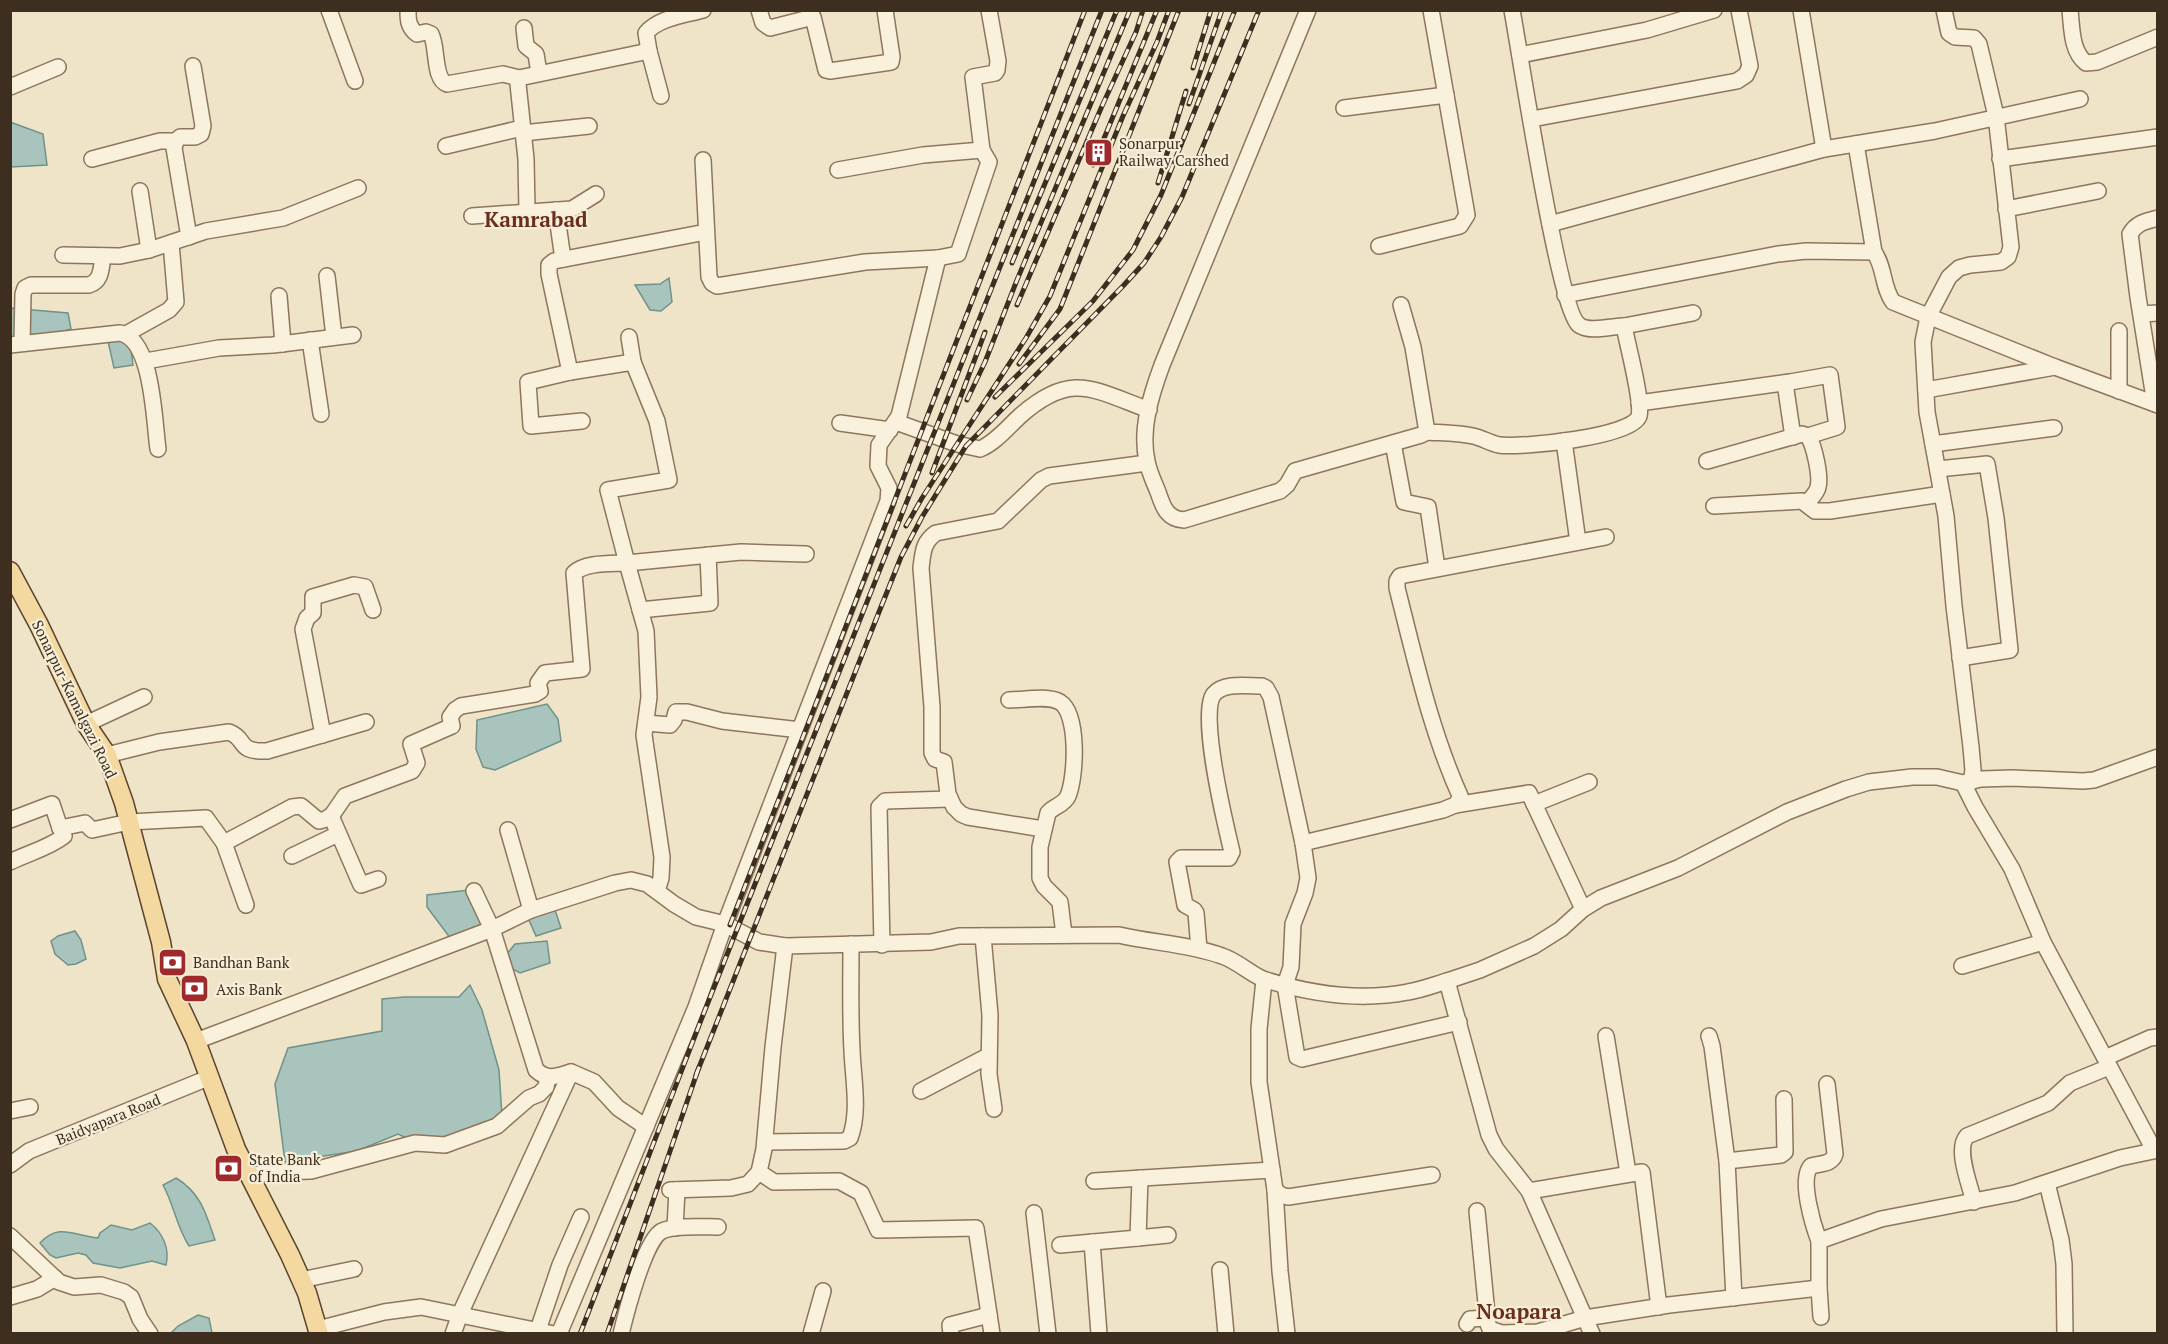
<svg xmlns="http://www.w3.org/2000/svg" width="2168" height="1344" viewBox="0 0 2168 1344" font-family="'PT Serif',serif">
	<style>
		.water { fill: #a9c4bc; stroke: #6f938a; stroke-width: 1.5 }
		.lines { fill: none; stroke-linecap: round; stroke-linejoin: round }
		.minor-casing { stroke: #8d765c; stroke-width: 18 }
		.major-casing { stroke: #5b4430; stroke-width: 21 }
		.minor { stroke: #faf1dc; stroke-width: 15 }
		.major { stroke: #f3d9a0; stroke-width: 18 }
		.rail-casing { stroke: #3d2e20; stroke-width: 5 }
		.rail { stroke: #f7eed8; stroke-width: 3; stroke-dasharray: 9; stroke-linecap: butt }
		.labels { text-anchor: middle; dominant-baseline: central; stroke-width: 4.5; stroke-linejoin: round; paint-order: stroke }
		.poi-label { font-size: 15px; fill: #3d2e20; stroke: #f7eed8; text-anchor: start }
		.street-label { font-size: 15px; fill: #3d2e20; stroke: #f7eed8 }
		.district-label { font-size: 21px; font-weight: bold; fill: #6b2e1e; stroke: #f7eed8 }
	</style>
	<rect width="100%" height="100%" fill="#f0e4c8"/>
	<g class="water">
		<polygon points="10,122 43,134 47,165 11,167"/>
		<polygon points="669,278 672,302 661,311 650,310 635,285 660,284"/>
		<polygon points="10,308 68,313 71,329 54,334 11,339"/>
		<polygon points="121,337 130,342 133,365 114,368 108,341"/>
		<polygon points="547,704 558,719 561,741 495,770 483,767 476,749 477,720"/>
		<polygon points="477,889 487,926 451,939 427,907 427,895"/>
		<polygon points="555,910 561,928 536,936 528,918"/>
		<polygon points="75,931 81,940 86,959 76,964 68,965 55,954 51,941 58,936"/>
		<polygon points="547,941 550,963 520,973 509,967 507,954 515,944"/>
		<polygon points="470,985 482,1010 499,1070 502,1116 438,1143 424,1146 398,1134 357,1151 285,1162 275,1084 288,1048 382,1031 382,999 404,997 459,997"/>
		<path d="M 176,1178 C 201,1193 206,1214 215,1240 L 189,1246 C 177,1228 174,1205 163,1185 Z"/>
		<path d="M 150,1223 C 163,1233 170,1249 166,1265 L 152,1261 L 120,1268 L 93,1263 L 86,1255 L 78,1253 L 56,1258 L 50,1255 L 40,1243 C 59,1222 74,1236 98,1238 L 100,1233 L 111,1225 L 132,1230 Z"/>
		<polygon points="198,1315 209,1318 212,1333 171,1333 178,1326"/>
	</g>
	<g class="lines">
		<defs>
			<g id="minor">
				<polyline points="329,10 355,81"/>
				<path d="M 408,10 C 408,20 408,27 417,34 L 426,32 L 431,34 C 438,47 433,79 447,84 L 503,74 L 519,78"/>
				<polyline points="759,10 763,23 770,28 813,17 825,66 826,70 830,71 891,62 892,57 885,10"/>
				<path d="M 1308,10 L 1162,365 C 1151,395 1140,429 1147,461 C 1149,472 1154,482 1158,492 C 1163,507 1167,519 1184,520 L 1280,491 L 1287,485 L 1295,471 L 1421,435 L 1427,432 C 1443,433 1458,433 1473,436 C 1482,438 1490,443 1499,445 C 1520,448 1634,437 1639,416 C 1643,402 1627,343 1624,326 C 1612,326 1589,333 1579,325 C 1559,311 1520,53 1512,10"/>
				<polyline points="1801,10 1824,149"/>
				<polyline points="1944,10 1949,33 1955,37 1974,38 1979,44 1996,116 2011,247 2008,257 2001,262 1970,265 1959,268 1949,277 1928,317 1923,342 1927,412 1946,516 1954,606 1971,747 1973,770 1971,782"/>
				<path d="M 2070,10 C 2072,28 2071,51 2086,63 L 2097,62 L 2158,37"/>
				<polyline points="524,28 526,46 536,54 539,73"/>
				<path d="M 649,51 L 646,33 C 658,18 685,15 703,10"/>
				<polyline points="1520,55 1647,30 1714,10"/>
				<polyline points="10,87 58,67"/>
				<polyline points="1344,108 1446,95"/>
				<polyline points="1532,119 1737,81 1746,75 1750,66 1739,10"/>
				<polyline points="523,133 589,126"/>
				<polyline points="446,146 522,128"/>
				<polyline points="92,159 160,141 176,141"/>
				<polyline points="2000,159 2158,137"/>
				<polyline points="703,160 709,277 712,283 717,286 865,262 938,258 958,254 989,162 982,150 973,77 995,73 997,70 998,61 989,10"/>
				<polyline points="838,170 923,155 982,150"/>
				<polyline points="140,191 149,250"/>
				<polyline points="2006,209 2098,191"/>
				<polyline points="556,210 563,259"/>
				<polyline points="527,211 526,159 518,84 519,78 649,51 661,96"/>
				<polyline points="472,216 572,209 596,194"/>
				<polyline points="1550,224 1824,149 1935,131 2080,99"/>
				<polyline points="189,237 174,148 176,141 180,137 195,137 201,134 203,126 193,66"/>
				<polyline points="1379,246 1460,226 1467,215 1431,10"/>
				<path d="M 1874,252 C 1885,267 1882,287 1893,302 L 2055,367 L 2158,405"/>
				<polyline points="63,255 120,256 149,250 206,231 283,218 358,188"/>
				<polyline points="327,276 334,337"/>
				<polyline points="1565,295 1778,254 1806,251 1874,252 1856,144"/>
				<polyline points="279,296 283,344"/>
				<polyline points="1401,305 1413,347 1427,432"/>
				<polyline points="2141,314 2158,313"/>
				<polyline points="1624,326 1693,313"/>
				<polyline points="126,334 169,310 176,302 171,243"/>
				<polyline points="629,337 633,362"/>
				<polyline points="310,340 321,414"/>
				<path d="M 22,343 L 23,294 L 25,288 L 31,285 L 89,285 C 102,281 101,268 103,256"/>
				<path d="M 10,345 L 120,333 C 153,339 154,422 158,449"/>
				<polyline points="146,361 219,348 273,345 353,335"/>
				<polyline points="570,372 549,274 549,265 554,261 706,232"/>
				<polyline points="1785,383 1793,437"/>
				<polyline points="1926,390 2055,367"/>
				<polyline points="2119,391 2119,331"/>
				<polyline points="1639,403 1790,382 1830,375 1837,427 1808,436"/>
				<path d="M 2155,404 L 2138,297 L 2130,234 C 2136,223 2146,221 2158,218"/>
				<polyline points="582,421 531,426 528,382 570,372 633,362 657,421 669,480 608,490 627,563 741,552 806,554"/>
				<path d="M 896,422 L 957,444 L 980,449 C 995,443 1008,427 1020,416 C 1071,371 1092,389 1149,410"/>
				<polyline points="840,423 890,430"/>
				<polyline points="1564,441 1578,542"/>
				<polyline points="1393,443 1404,502 1428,507 1437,568"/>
				<polyline points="1933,444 2054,428"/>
				<path d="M 1707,461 L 1802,434 L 1808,436 C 1814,445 1821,476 1818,487 C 1817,493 1811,498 1807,503"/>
				<polyline points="1938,469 1987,464 1996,518 2010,650 1960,658"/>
				<polyline points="1714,506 1802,501 1815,511 1830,511 1942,494"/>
				<polyline points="640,610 710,603 708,555"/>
				<path d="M 1009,700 C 1024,700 1047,695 1060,702 C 1079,714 1076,777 1068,796 C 1064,805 1054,806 1048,813 L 1040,847 L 1040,878 L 1044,886 L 1060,902 L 1064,935"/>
				<polyline points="646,723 670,725 674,720 676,712 687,712 722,721 800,730"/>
				<polyline points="86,724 144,697"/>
				<polyline points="323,735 303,629 307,618 313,613 313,597 354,585 365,587 373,610"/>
				<path d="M 107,755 L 159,742 L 229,732 C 248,739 235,752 267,751 L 366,722"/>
				<polyline points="1963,783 1975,807 2012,869 2043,942 2154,1150"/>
				<polyline points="1534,804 1589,782"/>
				<polyline points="1455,805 1529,793 1583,909"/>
				<polyline points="331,816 361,885 378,879"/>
				<polyline points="10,820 52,804 60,828 85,823 92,830 129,822 206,818 224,843 246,905"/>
				<path d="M 1043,829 L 968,817 L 961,814 L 954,807 L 948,794 L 944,762 L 935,759 L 932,753 L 932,707 L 921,568 C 923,552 923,542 936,533 L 998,521 L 1041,480 L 1049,476 L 1147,463"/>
				<polyline points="508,830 531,910"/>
				<path d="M 224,843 L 292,807 L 301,806 L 319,821 L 326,819 L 332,815 L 345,796 L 412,771 L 417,763 L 411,744 L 452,726 L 450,717 L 455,710 L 461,706 L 535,694 L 540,691 L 538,683 L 545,673 L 582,669 L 574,573 C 586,562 611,564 627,563 L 646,631 L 649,697 L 644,735 L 662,857 L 661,878 L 657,891"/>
				<path d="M 1303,843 L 1443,810 L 1455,805 L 1461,798 C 1431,732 1415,659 1397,588 L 1397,581 L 1400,576 L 1606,537"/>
				<polyline points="292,856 338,834"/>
				<path d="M 10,862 C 28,853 49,848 64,836 L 60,828"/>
				<path d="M 474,891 L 492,929 L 536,1070 C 548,1081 557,1076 571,1072 L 594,1082 L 618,1108 L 646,1127"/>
				<polyline points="983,936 990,1015 989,1074 994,1109"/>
				<polyline points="882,945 879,807 885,801 950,799"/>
				<path d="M 1199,949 L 1196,913 L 1194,910 L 1185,905 L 1177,862 L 1181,858 L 1229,858 L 1232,852 C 1226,827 1198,712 1214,694 C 1224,682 1247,686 1262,686 L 1266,688 L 1271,697 L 1303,843 L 1308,878 L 1305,893 L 1293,924 L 1291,967 L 1285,985 L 1297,1057 L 1302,1059 L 1459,1022"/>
				<polyline points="1962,966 2043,942"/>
				<polyline points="1264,980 1259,1029 1259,1082 1275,1190 1281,1195 1288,1197 1432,1175"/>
				<polyline points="1447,981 1480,970 1534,946 1561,929 1583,909 1601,898 1678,868 1787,812 1846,789 1869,782 1912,777 1937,777 1963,783 1981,779 2013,778 2083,781 2094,780 2158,757"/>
				<polyline points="1606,1036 1628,1173"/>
				<polyline points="1709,1036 1712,1046 1727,1161 1734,1298"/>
				<path d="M 196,1041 L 492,929 L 531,910 L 615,883 L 631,880 L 647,884 L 674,904 L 696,917 L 725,924 L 759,942 L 785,946 L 931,942 L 959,936 L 1119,935 C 1153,943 1189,944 1222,956 C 1238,961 1254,977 1266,980 C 1311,994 1362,1001 1408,992 C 1421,990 1434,985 1447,981 L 1489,1135 L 1496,1149 L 1529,1191 L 1592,1334"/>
				<polyline points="2105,1058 2150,1038 2158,1037"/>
				<polyline points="921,1091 988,1056"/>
				<polyline points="10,1111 30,1107"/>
				<path d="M 765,1142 L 844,1141 L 850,1138 C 860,1111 853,1079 852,1050 C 850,1015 851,979 851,944"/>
				<polyline points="1727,1161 1781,1155 1785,1152 1784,1099"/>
				<polyline points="10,1165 29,1151 208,1078"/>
				<polyline points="759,1172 774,1182 839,1181 861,1193 878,1230 976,1228 992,1334"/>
				<polyline points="249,1175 278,1172 311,1171 415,1143 445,1145 497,1126 529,1098 539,1094 546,1087 548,1077"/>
				<polyline points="1094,1181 1272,1170"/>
				<polyline points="2047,1183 2061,1240 2064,1264 2065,1334"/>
				<polyline points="670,1190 731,1188 748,1184 759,1172 764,1149 773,1047 785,946"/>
				<polyline points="1275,1190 1280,1271 1287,1334"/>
				<polyline points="1529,1191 1642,1172 1659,1307"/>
				<path d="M 1974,1202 C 1970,1185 1955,1149 1967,1136 L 2048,1103 L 2070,1083 L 2109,1067"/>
				<polyline points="1477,1211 1488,1324 1490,1329 1502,1333 1538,1332 1585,1318 1669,1305 1819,1288 1819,1241 1881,1219 2015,1193 2120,1158 2158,1150"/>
				<polyline points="1034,1213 1048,1334"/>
				<polyline points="675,1228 677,1190"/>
				<polyline points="10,1236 59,1282 74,1287 101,1285 124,1292 131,1297 140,1319 150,1334"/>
				<polyline points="1138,1238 1168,1235"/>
				<path d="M 1819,1241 C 1813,1225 1799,1179 1811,1166 C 1820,1163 1832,1165 1835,1154 L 1827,1084"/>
				<polyline points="1092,1242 1099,1334"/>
				<polyline points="1060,1245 1138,1238 1140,1178"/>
				<polyline points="1220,1270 1226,1334"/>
				<polyline points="301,1280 354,1269"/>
				<polyline points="1819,1288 1821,1317"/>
				<polyline points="10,1297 37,1289 55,1278"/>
				<polyline points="1467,1324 1470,1319 1487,1318"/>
				<polyline points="318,1329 384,1312 421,1307 554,1334"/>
				<polyline points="538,1330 560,1265 581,1217"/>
				<polyline points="453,1334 460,1314 571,1072"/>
				<polyline points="559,1334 696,1007 725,924 888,501 889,488 878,466 879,445 899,416 938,258"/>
				<path d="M 621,1334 C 626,1313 645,1239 662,1231 C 674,1225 704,1227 718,1227"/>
				<polyline points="811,1334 823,1291"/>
				<polyline points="951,1334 950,1325 989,1315"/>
			</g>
			<polyline id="major" points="10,571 39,625 86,724 107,755 124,803 161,942 167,979 196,1041 236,1149 290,1255 307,1293 319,1334"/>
		</defs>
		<use href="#minor" class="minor-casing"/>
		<use href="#major" class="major-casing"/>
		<use href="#minor" class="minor"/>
		<use href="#major" class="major"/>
		<defs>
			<g id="rail">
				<polyline points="1193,68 1211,10"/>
				<polyline points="1189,104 1222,10"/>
				<polyline points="1093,165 1157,10"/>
				<polyline points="1158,183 1186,91"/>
				<polyline points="1012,263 1117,10"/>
				<polyline points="1017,305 1102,106 1136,32 1143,10"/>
				<polyline points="1019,364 1060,309 1179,10"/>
				<polyline points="995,397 1093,301 1133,250 1161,195 1235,10"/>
				<polyline points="967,400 985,362 1017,280 1130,10"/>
				<polyline points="932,473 985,332"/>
				<polyline points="906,526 922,498 1026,338 1050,296 1123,116 1157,42 1169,10"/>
				<polyline points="730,925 1085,10"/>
				<polyline points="696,1075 875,622 901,557 922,517 966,446 1123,286 1144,263 1161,237 1182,197 1259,10"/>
				<polyline points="580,1334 703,1015 1102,10"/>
				<polyline points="607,1334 699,1067"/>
			</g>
		</defs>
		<use href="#rail" class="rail-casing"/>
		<use href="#rail" class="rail"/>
	</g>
	<defs>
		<symbol id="building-square" viewBox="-11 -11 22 22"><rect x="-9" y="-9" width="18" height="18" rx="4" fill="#9e2a2b" stroke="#f7eed8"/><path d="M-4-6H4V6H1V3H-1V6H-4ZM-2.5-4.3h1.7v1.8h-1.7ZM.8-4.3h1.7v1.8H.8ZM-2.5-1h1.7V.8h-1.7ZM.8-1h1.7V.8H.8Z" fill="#fff"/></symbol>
		<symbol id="bank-square" viewBox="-11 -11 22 22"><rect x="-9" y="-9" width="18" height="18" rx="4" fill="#9e2a2b" stroke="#f7eed8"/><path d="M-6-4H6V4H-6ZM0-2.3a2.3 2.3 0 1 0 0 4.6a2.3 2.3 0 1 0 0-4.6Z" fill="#fff"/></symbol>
	</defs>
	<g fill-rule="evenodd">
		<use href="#building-square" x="1082" y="136" width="33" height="33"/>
		<use href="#bank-square" x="156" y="946" width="33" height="33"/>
		<use href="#bank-square" x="178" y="972" width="33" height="33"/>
		<use href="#bank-square" x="212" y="1152" width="33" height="33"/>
	</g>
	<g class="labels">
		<g class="poi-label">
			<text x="1119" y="143">Sonarpur<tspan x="1119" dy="17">Railway Carshed</tspan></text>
			<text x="193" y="962">Bandhan Bank</text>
			<text x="216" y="989">Axis Bank</text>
			<text x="249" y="1159">State Bank<tspan x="249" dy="17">of India</tspan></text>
		</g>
		<g class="street-label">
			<text transform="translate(75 699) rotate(64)">Sonarpur-Kamalgazi Road</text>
			<text transform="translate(108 1119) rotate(-22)">Baidyapara Road</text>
		</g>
		<g class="district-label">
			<text x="536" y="219">Kamrabad</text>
			<text x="1519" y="1311">Noapara</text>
		</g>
	</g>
	<rect width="2168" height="1344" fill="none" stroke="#3d2e20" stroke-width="24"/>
</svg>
